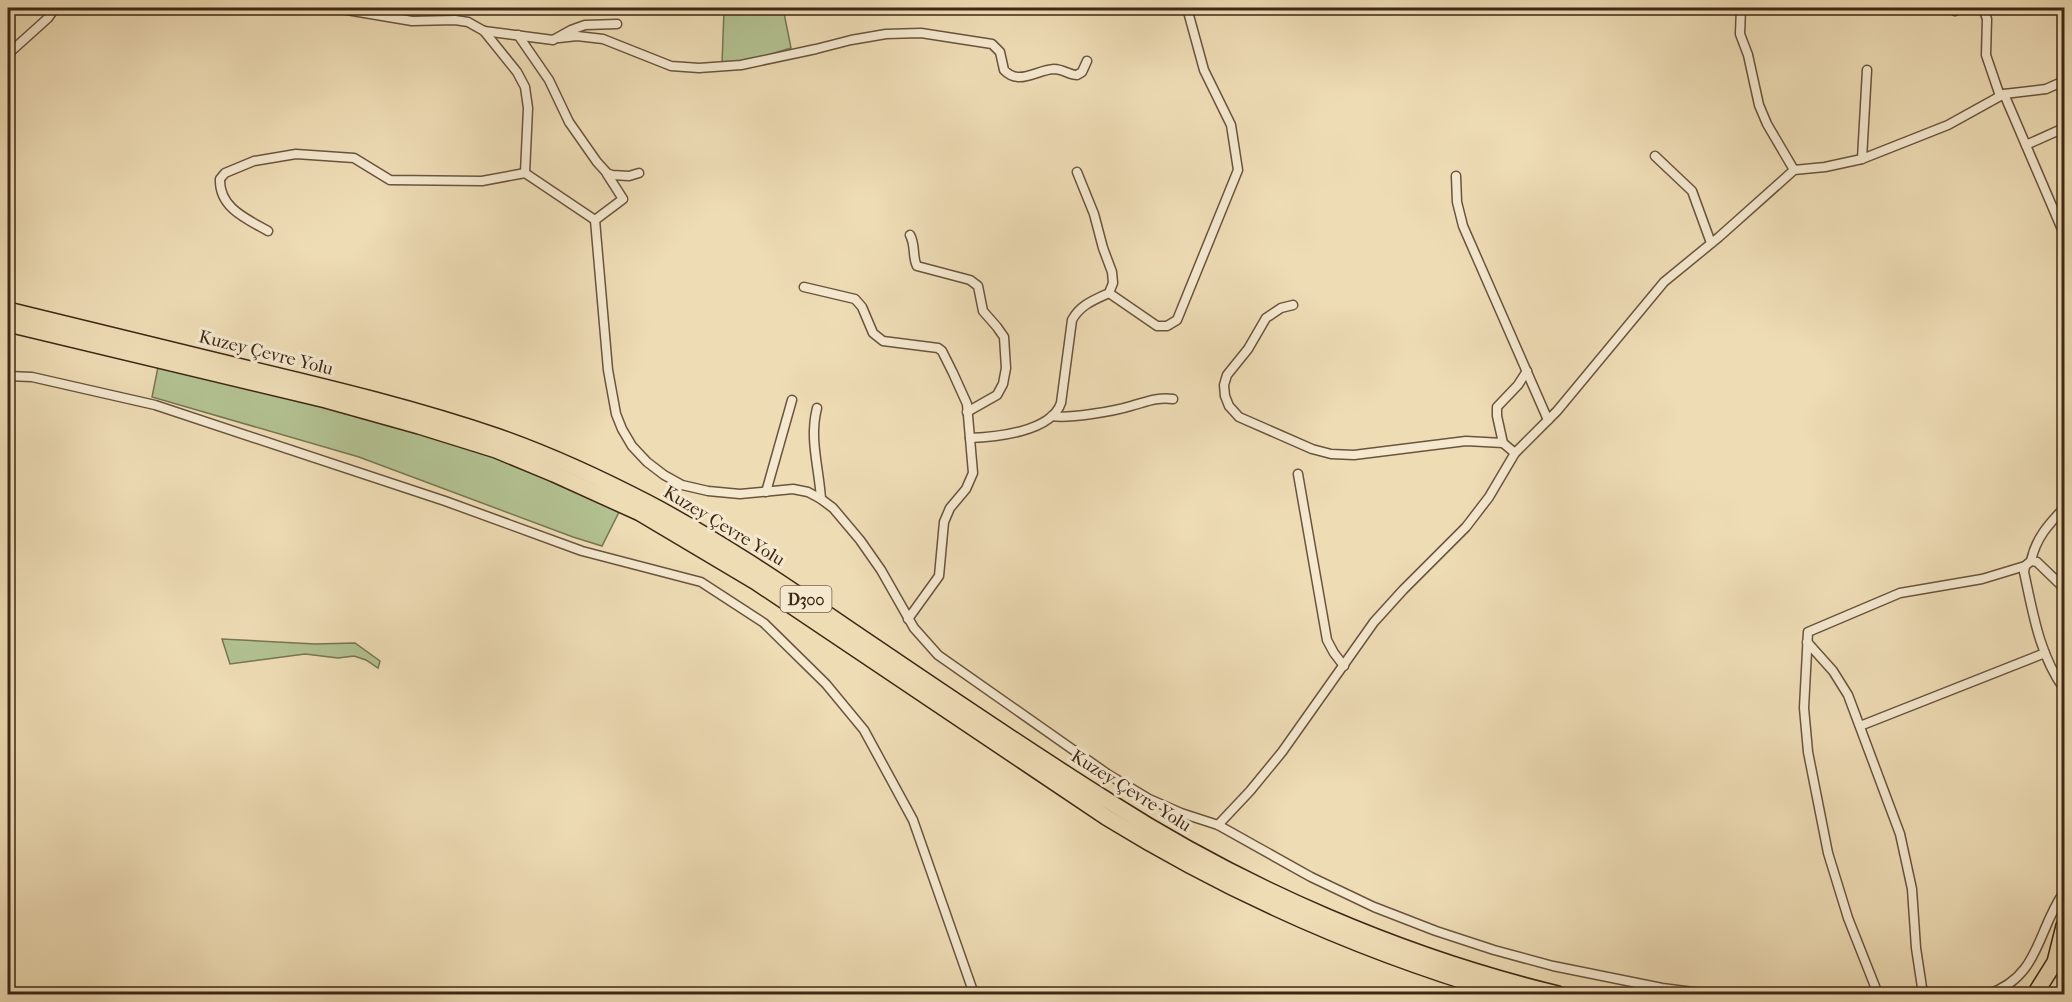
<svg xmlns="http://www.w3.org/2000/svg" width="2072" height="1002" viewBox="0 0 2072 1002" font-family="'IM FELL French Canon',serif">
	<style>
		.green { fill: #b3c292; stroke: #787454; stroke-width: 1.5 }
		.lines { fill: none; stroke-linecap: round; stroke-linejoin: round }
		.street-casing { stroke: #6a543d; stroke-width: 11 }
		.highway-casing { stroke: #3e2715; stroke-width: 18 }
		.street { stroke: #f4e8cf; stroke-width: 8 }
		.highway { stroke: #eedcb5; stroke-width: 15 }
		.labels { text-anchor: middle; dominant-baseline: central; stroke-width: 6; stroke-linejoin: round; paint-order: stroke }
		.shield { fill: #f4e8cf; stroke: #75614d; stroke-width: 1.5 }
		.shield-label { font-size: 16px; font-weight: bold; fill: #3e2715 }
		.street-label { font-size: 18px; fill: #3e2715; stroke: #f4e8cf }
	</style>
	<rect width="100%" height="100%" fill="#eedcb5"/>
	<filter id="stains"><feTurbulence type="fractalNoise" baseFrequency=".00333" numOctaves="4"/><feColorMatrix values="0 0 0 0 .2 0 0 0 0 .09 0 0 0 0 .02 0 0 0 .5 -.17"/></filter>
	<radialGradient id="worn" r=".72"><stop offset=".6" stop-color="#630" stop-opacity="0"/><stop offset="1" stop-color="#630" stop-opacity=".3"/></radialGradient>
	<g class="green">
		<polygon points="732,8 783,8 791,48 755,59 722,64 724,10"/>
		<path d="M 158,367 C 259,391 360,414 459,445 C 514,463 567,489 619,512 L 602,546 L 573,537 L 359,457 L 152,397 Z"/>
		<polygon points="222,639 315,644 355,643 380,661 378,668 366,660 354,656 338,658 305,654 230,664"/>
	</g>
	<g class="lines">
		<defs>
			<g id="street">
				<polyline points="297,8 341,9 412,21 455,20 468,22 484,31 517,72 525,87 528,108 525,173"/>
				<polyline points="1741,8 1740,34 1748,55 1759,105 1767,124 1794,170"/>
				<polyline points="1983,8 1987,19 1986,55 2000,96"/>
				<polyline points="1955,11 1959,8"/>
				<polyline points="484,31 553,40 571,30 585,25 617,24"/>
				<polyline points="518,35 549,80 569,122 597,162 607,173 612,175 629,176 639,173"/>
				<path d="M 559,38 L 577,36 L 603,39 L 671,66 L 699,68 L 741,65 L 816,49 L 851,40 L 886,34 L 921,33 L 992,44 L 1000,52 L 1004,70 C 1019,86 1036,70 1054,69 C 1063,69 1069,75 1077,75 L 1082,72 L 1087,61"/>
				<polyline points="8,54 48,18 55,8"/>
				<polyline points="2004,94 2064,234"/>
				<polyline points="2026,145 2064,128"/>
				<polyline points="1655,156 1692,191 1711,243"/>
				<polyline points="1862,159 1867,70"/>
				<polyline points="1077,172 1094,214 1103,248 1112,272 1113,283 1109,293"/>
				<polyline points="1456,176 1457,202 1463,226 1548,420"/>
				<polyline points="595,220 608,370 616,414 622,429 632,446 647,462 664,475 682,485 708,491 740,494 793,489 808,492 821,499 833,508 860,540 881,570 914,628 938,655 1109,775 1149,799 1181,813 1218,825 1311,877 1374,907 1436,931 1494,950 1553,966 1662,988 1709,994"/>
				<polyline points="595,220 623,199 607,174"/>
				<path d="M 268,231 C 247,219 219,208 220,179 L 225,173 L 254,161 L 296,154 L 354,158 L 390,180 L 482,181 L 525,173 L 595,220"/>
				<path d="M 910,235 C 916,246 912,257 917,266 L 970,280 L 978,286 L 983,311 L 997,327 L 1004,337 L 1006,368 L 1003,384 L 997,395 L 967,412"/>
				<polyline points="804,287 855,299 862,307 873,333 883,341 938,348 942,351 953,373 967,404 973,473 966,489 950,508 944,522 939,576 908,619"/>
				<polyline points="1293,305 1281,308 1266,318 1248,349 1227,375 1224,385 1225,396 1229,406 1239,417 1312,449 1331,454 1354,455 1466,441 1503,443 1515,453"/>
				<polyline points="8,376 32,377 155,405 445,501 582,551 701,582 764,623 826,684 864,730 913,820 974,994"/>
				<path d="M 817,408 C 809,439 819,467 821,499"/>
				<path d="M 1052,416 C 1068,419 1115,411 1131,406 C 1146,402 1156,397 1173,399"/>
				<path d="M 970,438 C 996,437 1051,432 1061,403 L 1072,320 C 1080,305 1094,300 1109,293 L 1157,326 L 1167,326 L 1177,320 L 1238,170 L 1231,125 L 1204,70 L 1187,8"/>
				<polyline points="1503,443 1497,416 1497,407 1518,385 1527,371"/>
				<polyline points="1298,474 1327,640 1334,653 1344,666"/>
				<polyline points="766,492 792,400"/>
				<path d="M 2031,561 C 2036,538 2048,525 2064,508"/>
				<path d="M 2064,588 L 2037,562 L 2031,561 L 2025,566 L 2024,572 C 2033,613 2039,654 2064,689"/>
				<polyline points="1807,642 1833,671 1848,695 1900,834 1912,889 1916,948 1923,994"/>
				<polyline points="1860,726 2045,653"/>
				<polyline points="1218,825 1250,791 1282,752 1374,622 1403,590 1466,527 1489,497 1515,453 1557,411 1664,282 1719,237 1794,170 1825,167 1862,159 1948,125 2004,94 2046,89 2064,81"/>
				<polyline points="1878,994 1848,918 1828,853 1808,752 1804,708 1808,632 1900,593 1982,579 2025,566"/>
				<path d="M 1988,994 C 2040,977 2037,930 2064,892"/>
			</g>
			<g id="highway">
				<path d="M 8,310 C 88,330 169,349 250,369 C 334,389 417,409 499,437 C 550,455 600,478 648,503 C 722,542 790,589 859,636 C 942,692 1025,749 1110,802 C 1244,888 1403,957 1558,994"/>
				<path d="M 8,324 L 326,400 L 419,426 L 496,450 L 554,474 L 640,513 L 756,582 L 1106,817 C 1231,894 1365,953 1506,994"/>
				<polyline points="2035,994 2055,962 2064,926"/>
			</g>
		</defs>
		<use href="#street" class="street-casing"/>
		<use href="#highway" class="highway-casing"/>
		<use href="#street" class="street"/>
		<use href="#highway" class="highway"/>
	</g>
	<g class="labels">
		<rect class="shield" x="780.5" y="586" width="51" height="26" rx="4.5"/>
		<g class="shield-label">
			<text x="806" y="599">D300</text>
		</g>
		<g class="street-label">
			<text transform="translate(266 353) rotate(14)">Kuzey Çevre Yolu</text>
			<text transform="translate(724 526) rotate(31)">Kuzey Çevre Yolu</text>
			<text transform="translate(1131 791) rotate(32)">Kuzey Çevre Yolu</text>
		</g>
	</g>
	<rect width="2072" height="1002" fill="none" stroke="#eedcb5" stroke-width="30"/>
	<rect x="9" y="9" width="2054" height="984" fill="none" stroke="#3e2715" stroke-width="3"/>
	<rect x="15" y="15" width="2042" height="972" fill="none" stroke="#3e2715" stroke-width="1.5"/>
	<rect width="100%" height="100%" filter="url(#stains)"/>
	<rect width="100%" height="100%" fill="url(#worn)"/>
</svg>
